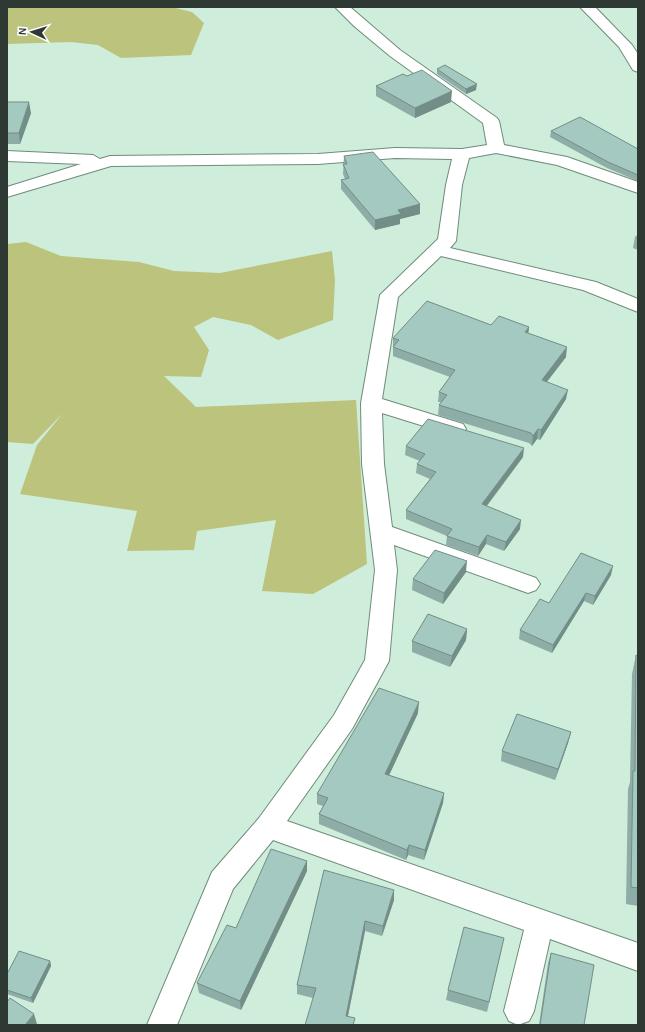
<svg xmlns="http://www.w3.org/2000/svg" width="645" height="1032" viewBox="0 0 645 1032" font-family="Karla,sans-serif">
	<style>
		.green { fill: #bcc37d }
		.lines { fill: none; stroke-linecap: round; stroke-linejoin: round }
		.street-casing { stroke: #6f8c7a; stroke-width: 2 }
		.street { fill: #fff; fill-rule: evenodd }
		.wall { fill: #8dada6 }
		.shaded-wall { fill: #738d87 }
		.building { fill: #a4c9c1; stroke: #738d87 }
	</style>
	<rect width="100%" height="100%" fill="#ceedda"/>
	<g class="green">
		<polygon points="7,7 171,7 192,12 204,23 191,55 121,58 98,45 71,42 7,44"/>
		<polygon points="26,242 61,256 139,262 174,271 220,273 332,251 335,280 333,320 278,340 251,325 213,317 194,327 209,350 201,377 164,376 196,407 356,400 367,564 313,594 262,591 276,520 197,531 194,550 127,551 137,511 20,494 37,445 63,413 33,444 7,442 7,244"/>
	</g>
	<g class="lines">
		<defs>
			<g id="street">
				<polygon points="335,7 350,7 400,50 497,118 499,121 504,145 567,157 638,182 638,193 557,165 496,153 469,158 462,185 456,241 450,248 596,282 638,299 638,312 583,290 441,256 398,297 382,399 463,424 466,429 463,434 456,436 382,413 384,464 392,527 536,578 540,584 536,590 528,593 394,545 397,570 389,661 352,729 287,821 638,943 638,971 550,939 534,1011 529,1021 518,1025 509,1021 504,1011 524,930 273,840 233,889 177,1025 147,1025 212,872 259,818 334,715 365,660 375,570 362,464 361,403 380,295 438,239 446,185 452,159 395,158 318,164 111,166 7,197 7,187 81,164 7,161 7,151 93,155 100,159 110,156 318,154 395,148 462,149 487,145 483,123 390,56 354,26"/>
				<polygon points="580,7 595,7 632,45 638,54 638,72 633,70 619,47"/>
			</g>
		</defs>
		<use href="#street" class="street-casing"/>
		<use href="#street" class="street"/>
	</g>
	<g class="wall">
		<polygon points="437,69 476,90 466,94 437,74"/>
		<polygon points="376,86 451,102 415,118 376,96"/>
		<polygon points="7,102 31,113 20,144 7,144"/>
		<polygon points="551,131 638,149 638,181 607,168 550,137"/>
		<polygon points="344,156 420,204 420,214 400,219 400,224 375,230 341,189 341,180 345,179 343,174"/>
		<polygon points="638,234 638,250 633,248 635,237"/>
		<polygon points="491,325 529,327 528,333 566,357 547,382 566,399 540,440 537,439 532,446 529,443 438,415 439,405 441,402 438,402 439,392 450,377 393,356 393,338"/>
		<polygon points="406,446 523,457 487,506 520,529 504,551 486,544 478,556 446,545 447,536 406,519 406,510 430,479 416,473 417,464 420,461 405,455"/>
		<polygon points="466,572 443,604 412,590 413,579"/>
		<polygon points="611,575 593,605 584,601 552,653 519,639 520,630 549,603"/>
		<polygon points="467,629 466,640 450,667 412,652 412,641"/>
		<polygon points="636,655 638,656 638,906 626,904 628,789 630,782 632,674"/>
		<polygon points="418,713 389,775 444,793 443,803 424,860 408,855 406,860 319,824 319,814 323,806 317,804 317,794"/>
		<polygon points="571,732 568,743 555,780 501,761 502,751"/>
		<polygon points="307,861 307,871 241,1010 199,993 197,983 236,928"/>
		<polygon points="324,870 394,900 382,936 365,931 348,1016 313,998 297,994 297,985"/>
		<polygon points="502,948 487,1012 446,1000 448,990"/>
		<polygon points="551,953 584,1025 539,1025 548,963"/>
		<polygon points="50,961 51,966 33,1003 7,994 7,974"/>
	</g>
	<g class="shaded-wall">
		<polygon points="477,84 476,90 466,94 466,89"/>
		<polygon points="452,91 451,102 415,118 415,108"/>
		<polygon points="29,102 31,113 20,144 19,133"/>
		<polygon points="420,204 420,214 400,219 400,224 375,230 375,220 398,210"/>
		<polygon points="529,327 528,336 525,332"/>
		<polygon points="567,347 566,357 541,389 542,380"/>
		<polygon points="568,390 566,399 540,440 541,430"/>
		<polygon points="538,429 537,439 532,446 533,436"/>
		<polygon points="524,448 523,457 481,513 482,504"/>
		<polygon points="521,520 520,529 504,551 506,542"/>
		<polygon points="487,535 486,544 478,556 479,547"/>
		<polygon points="467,561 466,572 443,604 444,593"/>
		<polygon points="613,566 611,575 593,605 595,596"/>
		<polygon points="586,593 584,601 552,653 553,645"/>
		<polygon points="467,629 466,640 450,667 452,656"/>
		<polygon points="419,702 418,713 385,784 385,774"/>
		<polygon points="571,732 568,743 555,780 558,769"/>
		<polygon points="444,793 443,803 424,860 425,850"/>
		<polygon points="409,845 408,855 406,860 407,850"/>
		<polygon points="307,861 307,871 241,1010 240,1001"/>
		<polygon points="394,890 394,900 382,936 383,926"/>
		<polygon points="365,921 365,931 346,1025 346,1016"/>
		<polygon points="50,961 51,966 33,1003 31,998"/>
		<polygon points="34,1014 37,1024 37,1025 25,1025"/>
	</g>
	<g class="building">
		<polygon points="445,65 477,84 466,89 437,69"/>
		<polygon points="422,70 452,91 415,108 376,86 403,74 407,76"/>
		<polygon points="7,102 29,102 19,133 7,133"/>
		<polygon points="580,117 638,149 638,175 608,162 551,131"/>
		<polygon points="373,152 420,204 398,210 401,214 375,220 341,180 349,178 343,164 347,164 344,156"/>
		<polygon points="427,301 491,325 499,316 529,327 525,332 567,347 542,380 568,390 541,430 538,429 533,436 531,433 439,405 447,395 439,392 455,370 393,347 399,340 393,338"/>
		<polygon points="428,419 524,448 482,504 521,520 506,542 487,535 479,547 447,536 452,529 406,510 436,472 417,464 425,454 406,446"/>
		<polygon points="435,550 467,561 444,593 413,579"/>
		<polygon points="581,553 613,566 595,596 586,593 553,645 520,630 540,599 549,603"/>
		<polygon points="428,614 467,629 452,656 412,641"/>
		<polygon points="636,655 638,656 638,888 631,887 633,771 635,771"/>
		<polygon points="379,688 419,702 385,774 444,793 425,850 409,845 407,850 319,814 328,798 317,794"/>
		<polygon points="517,714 571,732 558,769 502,751"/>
		<polygon points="271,849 307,861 240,1001 197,983 227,925 236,928"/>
		<polygon points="324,870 394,890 383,926 365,921 346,1016 355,1018 353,1025 305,1025 316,988 297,985"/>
		<polygon points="464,927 504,938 489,1002 448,990"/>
		<polygon points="19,951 50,961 31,998 7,990 7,974"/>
		<polygon points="551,953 594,965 584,1025 540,1025"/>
		<polygon points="10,998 34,1014 25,1025 7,1025 7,1002"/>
	</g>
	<rect width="645" height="1032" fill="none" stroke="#2d3932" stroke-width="16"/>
	<g transform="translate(32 32) rotate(274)" stroke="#ffffff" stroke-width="3" paint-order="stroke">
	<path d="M0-3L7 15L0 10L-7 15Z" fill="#2d3932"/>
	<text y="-6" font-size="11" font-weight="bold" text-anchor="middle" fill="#2d3932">N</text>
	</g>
</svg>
